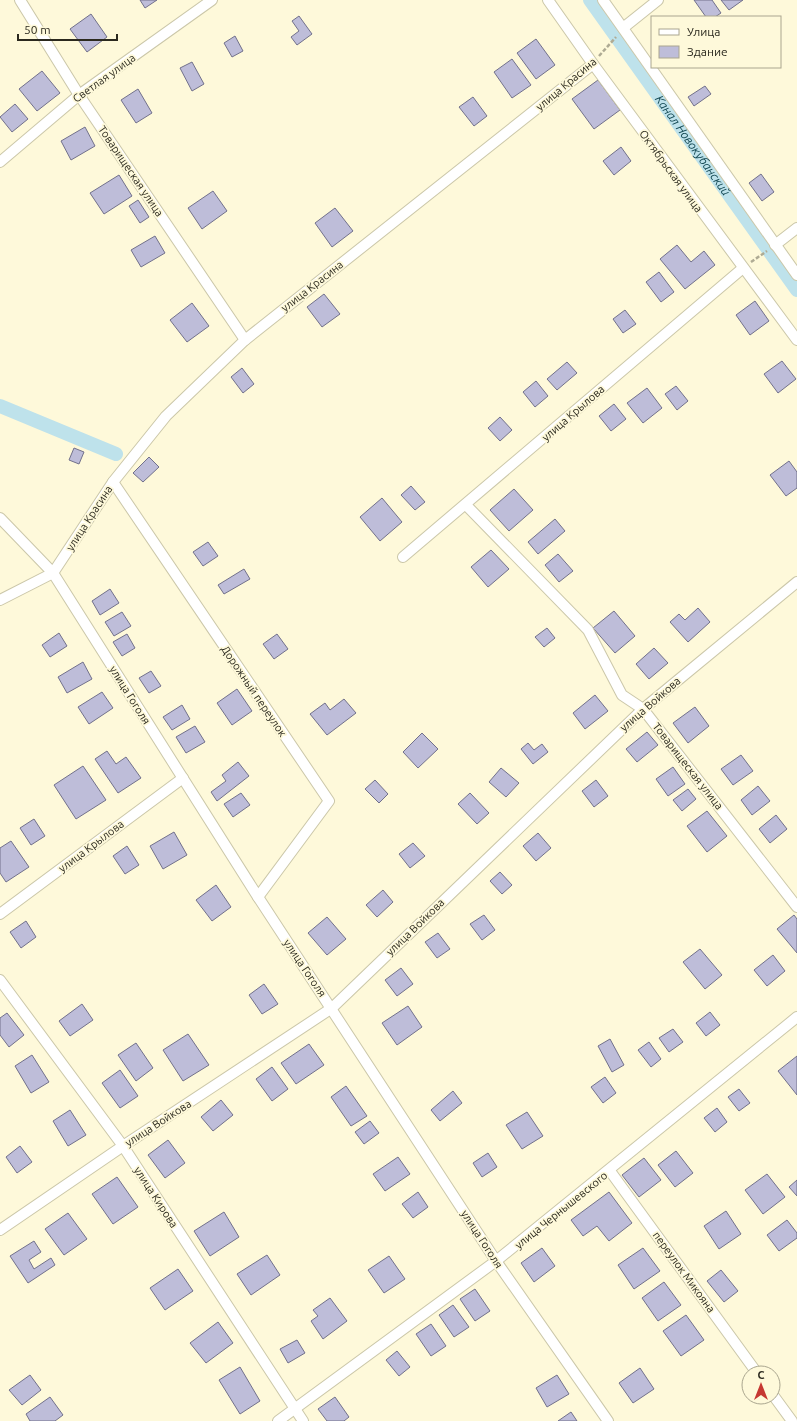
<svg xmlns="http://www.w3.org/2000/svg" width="797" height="1421" viewBox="0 0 797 1421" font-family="Ubuntu,sans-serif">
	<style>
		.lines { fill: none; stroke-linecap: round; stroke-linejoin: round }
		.canal { stroke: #bee2eb; stroke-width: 14 }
		.building { fill: #bebdd9; stroke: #72718b }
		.street-casing { stroke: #cbc7a9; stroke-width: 12 }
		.path { stroke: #afab94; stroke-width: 2.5; stroke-dasharray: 4 2; stroke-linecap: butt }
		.street { stroke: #fff; stroke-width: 10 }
		.labels { text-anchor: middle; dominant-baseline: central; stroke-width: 3.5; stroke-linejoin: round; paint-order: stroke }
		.street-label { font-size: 11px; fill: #2b291e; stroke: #fef9da }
		.water-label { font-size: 12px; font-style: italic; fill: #104650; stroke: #fef9da }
	</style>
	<rect width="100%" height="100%" fill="#fef9da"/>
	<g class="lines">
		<g class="canal">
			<path id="s1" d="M 590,0 L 797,290"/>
			<polyline points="0,406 116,454"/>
		</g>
	</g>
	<g class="building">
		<polygon points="140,0 157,0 145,8"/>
		<polygon points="694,0 712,0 721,13 715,17 706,17"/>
		<polygon points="721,0 743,0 729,10"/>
		<polygon points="91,14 107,37 87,52 70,29"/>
		<polygon points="299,16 312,34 297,45 291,37 299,31 292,21"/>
		<polygon points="235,36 243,51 232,57 224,43"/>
		<polygon points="536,39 555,65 536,79 517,53"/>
		<polygon points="512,59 531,85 512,98 494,72"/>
		<polygon points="192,62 204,84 192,91 180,68"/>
		<polygon points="42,71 60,93 37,111 19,89"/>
		<polygon points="598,80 620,110 594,129 572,99"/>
		<polygon points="705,86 711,94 694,106 688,97"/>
		<polygon points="138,89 152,113 136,123 121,100"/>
		<polygon points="473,97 487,116 474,126 459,107"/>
		<polygon points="15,104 28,119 12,132 0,117"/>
		<polygon points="85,127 95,146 71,160 61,141"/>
		<polygon points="621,147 631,161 614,175 603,161"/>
		<polygon points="761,174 774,192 762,201 749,183"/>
		<polygon points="119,175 132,196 104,214 90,193"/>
		<polygon points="213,191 227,211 202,229 188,208"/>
		<polygon points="138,200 149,217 140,223 129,206"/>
		<polygon points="335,208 353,231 332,247 315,223"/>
		<polygon points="155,236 165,253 141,267 131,250"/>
		<polygon points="677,245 691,262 704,251 715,265 685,289 660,259"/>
		<polygon points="659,272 674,292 661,302 646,282"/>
		<polygon points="324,294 340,314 322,327 307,307"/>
		<polygon points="755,301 769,321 750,335 736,315"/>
		<polygon points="192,303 209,326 187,342 170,320"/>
		<polygon points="625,310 636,324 623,333 613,319"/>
		<polygon points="782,361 796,379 778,393 764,374"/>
		<polygon points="567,362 577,373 557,390 547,379"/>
		<polygon points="242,368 254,384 243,393 231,377"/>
		<polygon points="536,381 548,396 535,407 523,392"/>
		<polygon points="676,386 688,401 677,410 665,394"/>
		<polygon points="647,388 662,408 643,423 627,403"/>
		<polygon points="614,404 626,419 611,431 599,416"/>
		<polygon points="500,417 512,430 500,441 488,428"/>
		<polygon points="74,448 84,452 79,464 69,460"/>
		<polygon points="149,457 159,467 143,482 133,473"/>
		<polygon points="789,461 797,472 797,488 786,496 770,475"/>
		<polygon points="411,486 425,502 415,510 401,495"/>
		<polygon points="514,489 533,510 509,531 490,510"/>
		<polygon points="382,498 402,522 380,541 360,517"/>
		<polygon points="555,519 565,531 538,554 528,542"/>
		<polygon points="208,542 218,556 203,566 193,552"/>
		<polygon points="491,550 509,569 488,587 471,567"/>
		<polygon points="558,554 573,571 559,582 545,565"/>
		<polygon points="244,569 250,579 224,594 218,585"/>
		<polygon points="110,589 119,603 100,615 92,601"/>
		<polygon points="698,608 710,622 688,642 670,622 679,614 685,620"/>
		<polygon points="614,611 635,636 615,653 593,628"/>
		<polygon points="122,612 131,626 114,636 105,622"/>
		<polygon points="547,628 555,638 544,647 535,637"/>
		<polygon points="59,633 67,646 50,657 42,645"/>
		<polygon points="127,634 135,648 122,656 113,642"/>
		<polygon points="277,634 288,649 274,659 263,644"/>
		<polygon points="654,648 668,663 649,679 636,664"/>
		<polygon points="83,662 92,679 67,693 58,677"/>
		<polygon points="151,671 161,686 149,693 139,678"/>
		<polygon points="237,689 252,711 232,725 217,703"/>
		<polygon points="102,692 113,708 89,724 78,707"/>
		<polygon points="595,695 608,711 585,729 573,713"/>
		<polygon points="344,699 356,713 327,735 310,714 325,703 330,710"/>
		<polygon points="182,705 190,719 172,730 163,717"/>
		<polygon points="695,707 709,726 688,743 673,723"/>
		<polygon points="195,726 205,742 186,753 176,737"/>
		<polygon points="647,732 658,745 637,762 626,749"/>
		<polygon points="422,733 438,749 418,768 403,752"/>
		<polygon points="528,743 534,750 542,744 548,752 533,764 521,749"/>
		<polygon points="107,751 116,764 126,757 141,778 118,793 95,759"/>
		<polygon points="741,755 753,771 733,785 721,769"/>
		<polygon points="238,762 249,776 217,801 211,792 226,781 222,775"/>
		<polygon points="83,766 106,800 76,819 54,785"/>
		<polygon points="673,767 685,784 668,796 656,779"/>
		<polygon points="501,768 519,783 506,797 489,782"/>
		<polygon points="375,780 388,794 379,803 365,789"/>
		<polygon points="596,780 608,796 594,807 582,791"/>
		<polygon points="758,786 770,801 752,815 741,800"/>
		<polygon points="688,789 696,799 682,811 673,800"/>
		<polygon points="241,793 250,805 233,817 224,804"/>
		<polygon points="470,793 489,813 477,824 458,804"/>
		<polygon points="707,811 727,836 707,852 687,826"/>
		<polygon points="776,815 787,829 770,843 759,829"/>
		<polygon points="34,819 45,836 31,845 20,828"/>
		<polygon points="174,832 187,855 163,869 150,846"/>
		<polygon points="538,833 551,848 536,861 523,846"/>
		<polygon points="11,841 29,867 6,882 0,873 0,848"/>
		<polygon points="413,843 425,856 410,868 399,854"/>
		<polygon points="127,846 139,865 125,874 113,856"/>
		<polygon points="500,872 512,885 502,894 490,881"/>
		<polygon points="216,885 231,907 212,921 196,900"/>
		<polygon points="383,890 393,902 377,917 366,905"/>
		<polygon points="484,915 495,930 482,940 470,924"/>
		<polygon points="794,915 797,919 797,953 777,929"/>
		<polygon points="327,917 346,939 327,955 308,933"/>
		<polygon points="26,921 36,937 21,948 10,932"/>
		<polygon points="438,933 450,949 437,958 425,942"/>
		<polygon points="700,949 722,975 705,989 683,962"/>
		<polygon points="773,955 785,971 767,986 754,970"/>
		<polygon points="401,968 413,984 397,996 385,980"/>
		<polygon points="264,984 278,1004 262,1014 249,995"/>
		<polygon points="82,1004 93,1020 70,1036 59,1021"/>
		<polygon points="408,1006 422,1027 397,1045 382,1023"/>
		<polygon points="710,1012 720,1025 706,1036 696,1023"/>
		<polygon points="7,1013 24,1035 9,1047 0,1035 0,1018"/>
		<polygon points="673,1029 683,1042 669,1052 659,1038"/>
		<polygon points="188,1034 209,1065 183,1081 163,1050"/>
		<polygon points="610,1039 624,1065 612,1072 598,1046"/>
		<polygon points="649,1042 661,1059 651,1067 638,1050"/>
		<polygon points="136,1043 153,1068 136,1081 118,1055"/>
		<polygon points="309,1044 324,1065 296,1084 281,1063"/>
		<polygon points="32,1055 49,1082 31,1093 15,1066"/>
		<polygon points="797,1056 797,1095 778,1071"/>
		<polygon points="272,1067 288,1089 272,1101 256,1079"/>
		<polygon points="120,1070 138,1096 120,1108 102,1083"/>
		<polygon points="605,1077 616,1093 603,1103 591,1087"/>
		<polygon points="346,1086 367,1116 351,1126 331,1097"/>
		<polygon points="739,1089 750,1103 739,1111 728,1097"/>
		<polygon points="453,1091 462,1103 440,1121 431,1110"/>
		<polygon points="221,1100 233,1115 213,1131 201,1117"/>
		<polygon points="717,1108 727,1122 715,1132 704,1118"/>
		<polygon points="70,1110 86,1135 68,1146 53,1121"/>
		<polygon points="527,1112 543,1136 522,1149 506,1125"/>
		<polygon points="370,1121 379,1133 364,1144 355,1132"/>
		<polygon points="168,1140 185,1163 165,1178 148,1155"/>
		<polygon points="20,1146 32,1162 17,1173 6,1157"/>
		<polygon points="676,1151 693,1173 675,1187 658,1165"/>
		<polygon points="488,1153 497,1167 482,1177 473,1163"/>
		<polygon points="398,1157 410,1174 385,1191 373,1174"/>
		<polygon points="644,1158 661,1180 639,1197 622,1175"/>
		<polygon points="767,1174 785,1197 763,1214 745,1190"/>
		<polygon points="117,1177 138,1207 113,1224 92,1194"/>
		<polygon points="797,1180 797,1196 789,1187"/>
		<polygon points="418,1192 428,1207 413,1218 402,1204"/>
		<polygon points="609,1192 632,1223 609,1241 597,1226 583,1236 571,1220"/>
		<polygon points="726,1211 741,1234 719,1249 704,1226"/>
		<polygon points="224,1212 239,1237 210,1256 194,1231"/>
		<polygon points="68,1213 87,1239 64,1255 45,1229"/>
		<polygon points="787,1220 797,1233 797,1238 779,1251 767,1235"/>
		<polygon points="34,1241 41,1252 29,1260 34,1269 51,1258 55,1265 28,1283 10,1256"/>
		<polygon points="542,1248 555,1266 534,1282 521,1263"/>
		<polygon points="643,1248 660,1271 634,1289 618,1265"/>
		<polygon points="267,1255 280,1275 251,1295 237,1274"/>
		<polygon points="389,1256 405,1279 384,1293 368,1270"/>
		<polygon points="178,1269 193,1291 165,1310 150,1288"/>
		<polygon points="721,1270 738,1291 724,1302 707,1281"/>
		<polygon points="664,1282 681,1305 658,1321 642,1298"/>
		<polygon points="475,1289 490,1311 475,1321 460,1299"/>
		<polygon points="330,1298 347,1321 323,1339 311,1321 318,1316 313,1310"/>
		<polygon points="453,1305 469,1327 454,1337 439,1315"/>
		<polygon points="686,1315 704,1340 681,1356 663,1331"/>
		<polygon points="218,1322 233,1343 206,1363 190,1343"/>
		<polygon points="431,1324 446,1346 431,1356 416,1334"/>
		<polygon points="297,1340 305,1353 288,1363 280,1349"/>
		<polygon points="397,1351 410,1367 399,1376 386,1360"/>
		<polygon points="240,1367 260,1401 240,1414 219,1380"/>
		<polygon points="640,1368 654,1389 633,1403 619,1383"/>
		<polygon points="30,1375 41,1390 22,1405 9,1390"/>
		<polygon points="557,1375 569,1394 547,1407 536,1388"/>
		<polygon points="50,1397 63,1415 55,1421 30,1421 26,1414"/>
		<polygon points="335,1397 349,1417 344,1421 327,1421 318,1409"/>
		<polygon points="571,1412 577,1421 558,1421"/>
	</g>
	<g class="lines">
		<defs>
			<g id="street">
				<polyline points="20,0 79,95 245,340"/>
				<polyline points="548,0 593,64 797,340"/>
				<polyline points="603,0 797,275"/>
				<polyline points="623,28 658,0"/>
				<polyline points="0,162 79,95 212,0"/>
				<polyline points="775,245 797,228"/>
				<polyline points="113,482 329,801 258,897"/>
				<polyline points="466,505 588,630 622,695 643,709 797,907"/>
				<polyline points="0,518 53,573 258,897 496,1261 608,1421"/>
				<polyline points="403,557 743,268"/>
				<polyline points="0,600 53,573 113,482 166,416 245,340 593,64"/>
				<polyline points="0,914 183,778"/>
				<polyline points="0,980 123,1146 303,1421"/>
				<polyline points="610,1171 757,1373"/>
				<polyline points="0,1230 123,1146 332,1008 643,709 797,582"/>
				<polyline points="773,1395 792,1421"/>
				<polyline points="278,1421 496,1261 797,1017"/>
			</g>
		</defs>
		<use href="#street" class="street-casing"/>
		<g class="path">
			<polyline points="599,56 616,37"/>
			<polyline points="751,262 767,251"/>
		</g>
		<use href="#street" class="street"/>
	</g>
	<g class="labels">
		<g class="street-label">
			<text transform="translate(104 78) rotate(-36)">Светлая улица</text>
			<text transform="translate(566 84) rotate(-40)">улица Красина</text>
			<text transform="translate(131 171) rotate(56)">Товарищеская улица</text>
			<text transform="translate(671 171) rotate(54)">Октябрьская улица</text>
			<text transform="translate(312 286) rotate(-38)">улица Красина</text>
			<text transform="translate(573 413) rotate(-41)">улица Крылова</text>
			<text transform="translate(89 518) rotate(-57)">улица Красина</text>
			<text transform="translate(254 691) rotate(56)">Дорожный переулок</text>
			<text transform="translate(130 695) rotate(58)">улица Гоголя</text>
			<text transform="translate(650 704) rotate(-41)">улица Войкова</text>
			<text transform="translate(688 766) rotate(52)">Товарищеская улица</text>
			<text transform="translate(91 846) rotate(-37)">улица Крылова</text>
			<text transform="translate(415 927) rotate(-44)">улица Войкова</text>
			<text transform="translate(305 968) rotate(56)">улица Гоголя</text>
			<text transform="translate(158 1123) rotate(-33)">улица Войкова</text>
			<text transform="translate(156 1197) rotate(57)">улица Кирова</text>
			<text transform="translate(561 1210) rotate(-39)">улица Чернышевского</text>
			<text transform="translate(482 1239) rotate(57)">улица Гоголя</text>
			<text transform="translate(684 1272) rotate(54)">переулок Микояна</text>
		</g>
		<g class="water-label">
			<text stroke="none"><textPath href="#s1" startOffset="178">Канал Новокубанский</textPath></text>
		</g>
	</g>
	<rect x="651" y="16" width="130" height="52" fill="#fef9da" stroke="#aaa68f"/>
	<rect x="659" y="29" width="20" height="6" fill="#ffffff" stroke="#aaa68f"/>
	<text x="687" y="36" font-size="12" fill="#2b291e">Улица</text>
	<rect x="659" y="46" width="20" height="12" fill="#bebdd9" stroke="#aaa68f"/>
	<text x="687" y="56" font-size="12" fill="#2b291e">Здание</text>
	<g transform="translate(761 1385)"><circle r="19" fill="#fef9da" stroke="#aaa68f"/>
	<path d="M0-3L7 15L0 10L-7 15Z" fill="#c63832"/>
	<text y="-6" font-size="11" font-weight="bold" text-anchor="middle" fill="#2b291e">С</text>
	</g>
	<path d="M18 34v6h99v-6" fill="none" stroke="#2b291e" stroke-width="2"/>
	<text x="24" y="34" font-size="12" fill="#2b291e" stroke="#fef9da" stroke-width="3" paint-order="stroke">50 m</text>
</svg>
